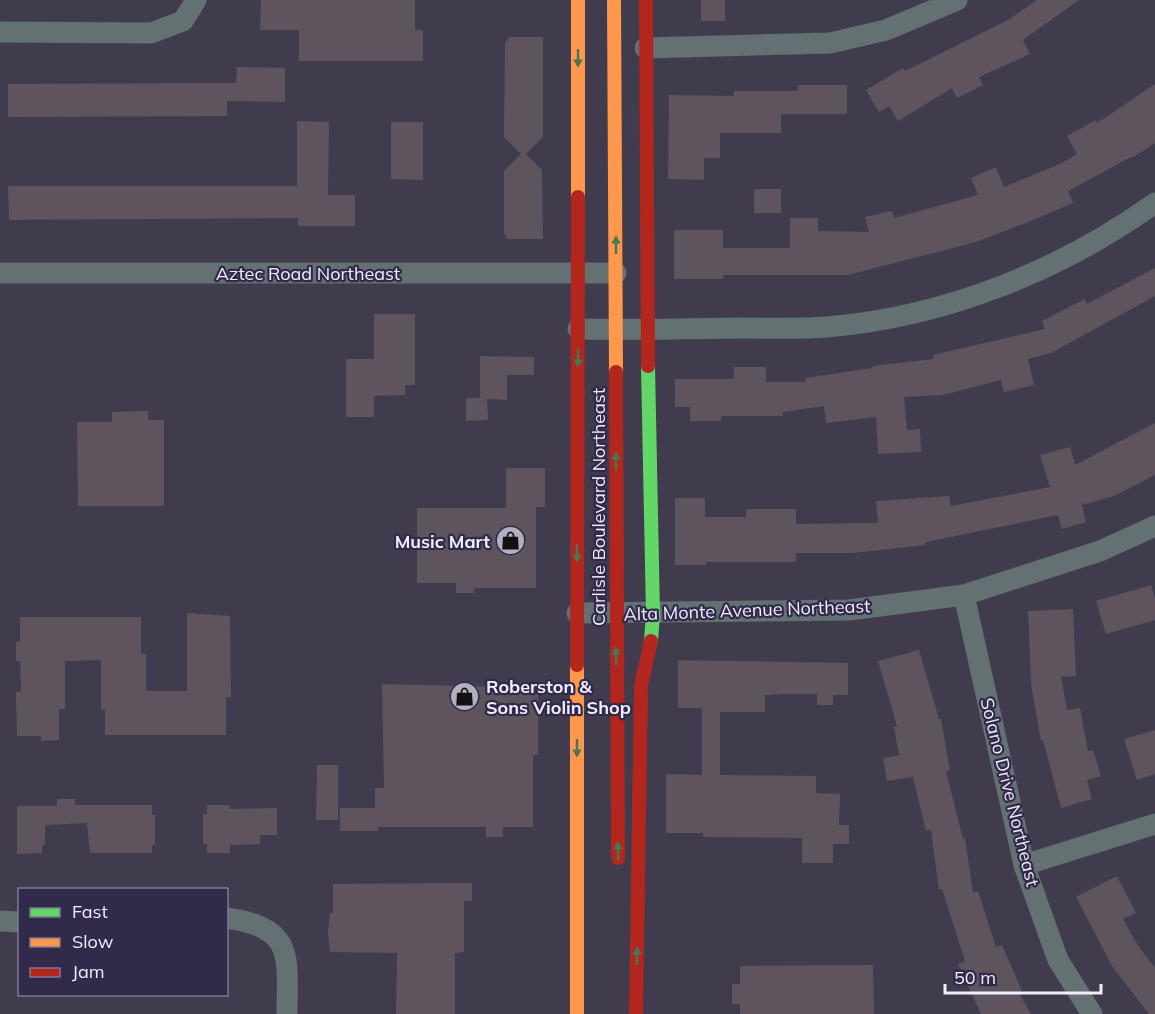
<svg xmlns="http://www.w3.org/2000/svg" width="1155" height="1014" viewBox="0 0 1155 1014" font-family="Mulish,sans-serif">
	<style>
		.building { fill: #5d545e }
		.lines { fill: none; stroke-linecap: round; stroke-linejoin: round }
		.street { stroke: #647172; stroke-width: 21 }
		.fast { stroke: #63d668; stroke-width: 14 }
		.slow { stroke: #ff974d; stroke-width: 14 }
		.jam { stroke: #b3261e; stroke-width: 14 }
		.oneway { fill: #487758 }
		.labels { text-anchor: middle; dominant-baseline: central; stroke-width: 4.5; stroke-linejoin: round; paint-order: stroke }
		.street-label { font-size: 18px; fill: #f0edfe; stroke: #322a4a }
		.poi-label { font-size: 18px; font-weight: bold; fill: #f0edfe; stroke: #322a4a; text-anchor: end }
	</style>
	<rect width="100%" height="100%" fill="#403c4e"/>
	<g class="building">
		<polygon points="261,0 415,0 415,30 423,30 423,61 299,61 299,30 260,30"/>
		<rect x="701" y="0" width="24" height="21"/>
		<polygon points="1037,0 1079,0 1023,40 1030,54 979,77 983,85 957,98 952,88 898,121 889,106 879,112 866,90 903,68 905,71 1008,20"/>
		<polygon points="510,37 543,37 543,137 526,154 542,170 543,239 507,239 504,233 504,171 521,154 504,137 505,42"/>
		<polygon points="237,67 285,68 285,102 227,101 227,116 8,117 8,84 236,83"/>
		<polygon points="1155,84 1155,143 1132,158 1131,157 1068,191 1073,203 1028,222 976,242 848,275 723,275 723,279 674,279 674,230 723,230 723,248 790,248 790,218 818,218 818,231 869,232 865,217 892,211 894,218 978,195 971,178 996,167 1004,187 1062,163 1077,154 1067,136 1096,120 1097,123"/>
		<polygon points="798,85 847,85 847,114 781,114 781,133 720,133 720,158 704,158 704,180 668,179 669,95 734,96 734,91 798,91"/>
		<polygon points="297,121 329,122 328,195 355,195 355,226 298,226 298,218 9,220 8,186 297,186"/>
		<polygon points="391,122 423,122 423,180 391,179"/>
		<rect x="754" y="189" width="27" height="24"/>
		<polygon points="1155,268 1155,296 1051,353 1028,359 1034,385 1004,392 1001,380 943,395 904,397 907,430 920,429 921,452 878,454 876,417 826,423 824,406 783,412 783,416 721,416 721,421 690,421 690,407 675,407 675,379 734,379 734,367 766,367 766,382 805,382 805,378 873,368 872,366 934,359 933,355 1045,329 1042,321 1085,299 1087,304"/>
		<polygon points="374,314 415,314 415,385 405,385 405,395 374,396 374,417 346,417 346,359 374,359"/>
		<polygon points="480,356 534,357 534,375 507,375 507,400 487,399 488,420 466,421 466,398 480,398"/>
		<polygon points="148,411 148,420 164,420 164,506 78,506 77,422 112,422 112,412"/>
		<polygon points="1155,423 1155,475 1114,496 1082,505 1086,522 1062,529 1058,515 926,542 926,545 853,553 796,553 796,562 706,562 706,565 675,565 675,498 705,498 705,517 746,517 746,509 796,509 796,524 878,523 876,501 949,496 951,506 1050,487 1040,455 1070,447 1075,465"/>
		<polygon points="506,468 545,468 545,507 536,507 536,588 474,588 474,593 456,593 456,583 417,583 417,508 506,508"/>
		<polygon points="1151,585 1155,599 1155,620 1106,634 1096,601"/>
		<polygon points="1073,609 1076,676 1061,677 1067,710 1080,708 1088,751 1093,750 1101,776 1087,780 1092,799 1061,808 1043,740 1041,741 1031,684 1028,611"/>
		<polygon points="187,613 230,616 231,697 226,697 226,735 105,735 105,710 101,710 101,660 65,661 65,709 59,709 59,740 41,741 41,736 17,736 16,692 21,691 20,661 16,661 16,642 20,642 20,617 141,617 141,654 146,654 146,691 187,691"/>
		<polygon points="919,650 939,719 941,719 950,771 946,771 963,839 965,838 973,893 978,891 996,947 1002,945 1022,991 1019,993 1031,1014 981,1014 958,964 965,961 942,889 939,890 931,830 926,831 913,777 887,781 883,758 899,755 894,727 897,726 878,661"/>
		<polygon points="678,660 848,663 848,695 833,695 833,705 817,705 817,694 784,694 765,695 765,712 720,712 720,775 816,776 816,793 840,794 839,825 849,825 849,844 833,844 833,863 802,863 802,838 703,837 703,833 666,833 666,774 702,775 702,708 678,708"/>
		<polygon points="503,683 538,683 538,755 533,755 533,827 503,827 503,837 486,837 486,827 378,827 378,831 340,831 340,808 375,808 375,788 384,788 382,684 504,687"/>
		<polygon points="1155,730 1155,774 1137,780 1124,739"/>
		<polygon points="317,765 338,765 338,820 316,820"/>
		<polygon points="57,799 75,799 75,805 152,805 152,815 155,815 155,845 152,845 152,853 90,853 87,823 45,825 45,845 42,845 42,853 17,854 17,806 57,806"/>
		<polygon points="207,805 230,805 230,809 277,808 277,835 260,835 260,844 230,845 230,853 207,853 207,844 203,844 203,814 207,814"/>
		<polygon points="1117,876 1136,913 1123,919 1137,944 1155,968 1155,1014 1149,1014 1112,966 1076,897"/>
		<polygon points="472,883 472,901 464,901 464,952 455,953 455,1014 396,1014 397,953 330,952 328,932 330,913 333,913 333,884"/>
		<polygon points="873,965 874,1014 740,1014 740,1004 732,1004 732,984 740,984 740,966"/>
	</g>
	<g class="lines">
		<g class="street">
			<polyline points="0,32 151,33 183,21 196,0"/>
			<polyline points="645,48 830,43 886,30 957,0"/>
			<polyline points="0,273 616,273"/>
			<path d="M 578,329 C 632,330 687,329 741,328 C 770,328 799,329 827,327 C 945,317 1060,271 1155,203"/>
			<polyline points="964,595 1024,865 1058,960 1092,1014"/>
			<polyline points="577,613 849,610 964,595 1100,551 1155,526"/>
			<polyline points="1024,865 1155,824"/>
			<path d="M 226,918 C 296,927 287,958 287,1014"/>
			<polyline points="0,921 20,922"/>
		</g>
		<polyline class="fast" points="648,366 653,614 651,641"/>
		<g class="slow">
			<polyline points="614,0 616,372"/>
			<polyline points="578,197 578,0"/>
			<polyline points="577,1014 577,665"/>
		</g>
		<g class="jam">
			<polyline points="646,0 648,366"/>
			<polyline points="616,372 618,858"/>
			<polyline points="577,665 578,197"/>
			<polyline points="636,1014 641,685 651,641"/>
		</g>
	</g>
	<defs><path id="oneway-solid" d="M-6-.8H1V-3.2L6.5 0L1 3.2V.8H-6Z" transform="scale(1.5)"/></defs>
	<g class="oneway">
		<use href="#oneway-solid" transform="translate(578 58) rotate(90)"/>
		<use href="#oneway-solid" transform="translate(616 245) rotate(-90)"/>
		<use href="#oneway-solid" transform="translate(578 358) rotate(90)"/>
		<use href="#oneway-solid" transform="translate(616 461) rotate(-90)"/>
		<use href="#oneway-solid" transform="translate(577 553) rotate(90)"/>
		<use href="#oneway-solid" transform="translate(616 656) rotate(-91)"/>
		<use href="#oneway-solid" transform="translate(577 748) rotate(90)"/>
		<use href="#oneway-solid" transform="translate(618 851) rotate(-91)"/>
		<use href="#oneway-solid" transform="translate(637 956) rotate(-89)"/>
	</g>
	<defs>
		<symbol id="shop-disc" viewBox="-11 -11 22 22"><circle r="9.5" fill="#b2afc0" stroke="#322a4a"/><path d="M-5-2.5h2.3a2.7 3.5 0 0 1 5.4 0H5L5.5 6h-11ZM-1.5-2.5h3a1.5 2.3 0 0 0-3 0Z" fill="#111"/></symbol>
	</defs>
	<g fill-rule="evenodd">
		<use href="#shop-disc" x="494" y="524" width="33" height="33"/>
		<use href="#shop-disc" x="448" y="680" width="33" height="33"/>
	</g>
	<g class="labels">
		<g class="street-label">
			<text x="308" y="273">Aztec Road Northeast</text>
			<text transform="translate(598 507) rotate(-90)">Carlisle Boulevard Northeast</text>
			<text transform="translate(747 610) rotate(-2)">Alta Monte Avenue Northeast</text>
			<text transform="translate(1010 792) rotate(76)">Solano Drive Northeast</text>
		</g>
		<g class="poi-label">
			<text x="490" y="541">Music Mart</text>
			<text x="486" y="686" text-anchor="start">Roberston &amp;<tspan x="486" dy="21">Sons Violin Shop</tspan></text>
		</g>
	</g>
	<rect x="18" y="888" width="210" height="108" fill="#322a4a" stroke="#7e7892" stroke-width="1.5"/>
	<rect x="30" y="908" width="30" height="9" fill="#63d668" stroke="#7e7892" stroke-width="1.5"/>
	<text x="72" y="918" font-size="18" fill="#f0edfe">Fast</text>
	<rect x="30" y="938" width="30" height="9" fill="#ff974d" stroke="#7e7892" stroke-width="1.5"/>
	<text x="72" y="948" font-size="18" fill="#f0edfe">Slow</text>
	<rect x="30" y="968" width="30" height="9" fill="#b3261e" stroke="#7e7892" stroke-width="1.5"/>
	<text x="72" y="978" font-size="18" fill="#f0edfe">Jam</text>
	<path d="M945 984v9h156v-9" fill="none" stroke="#f0edfe" stroke-width="3"/>
	<text x="954" y="984" font-size="18" fill="#f0edfe" stroke="#322a4a" stroke-width="4.5" paint-order="stroke">50 m</text>
</svg>
